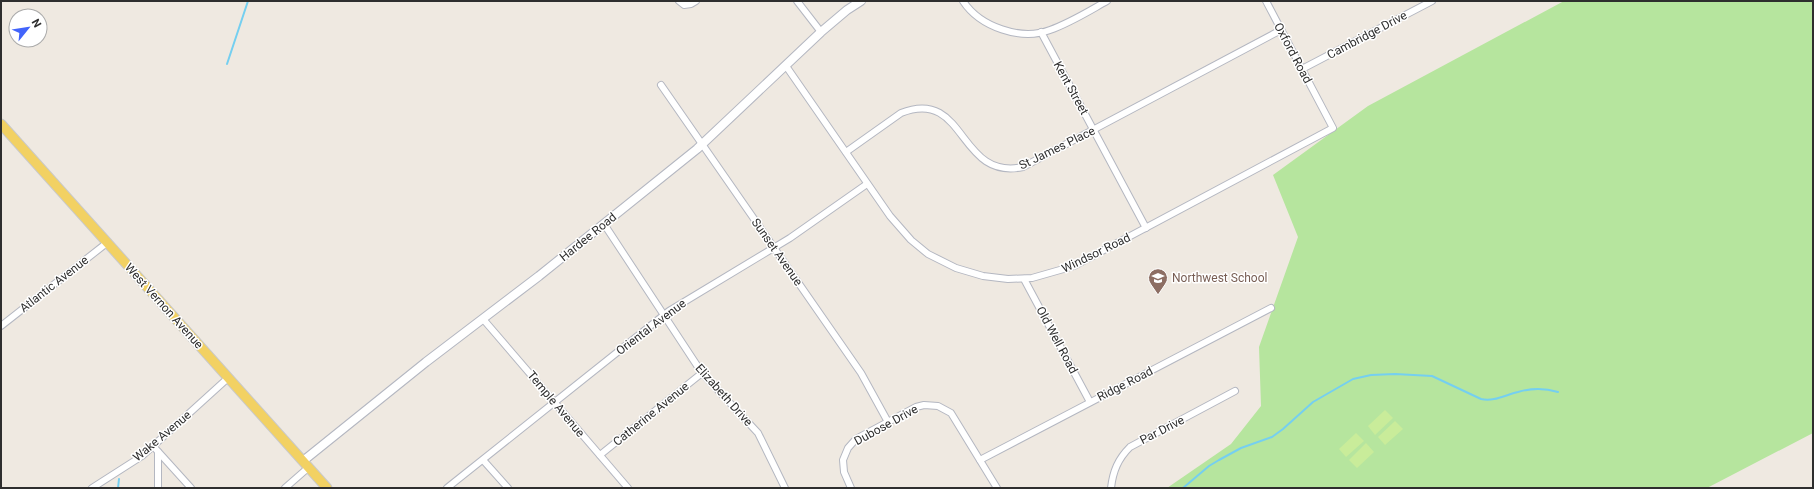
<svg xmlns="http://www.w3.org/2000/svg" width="1814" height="489" viewBox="0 0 1814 489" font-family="Roboto,sans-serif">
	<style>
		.green { fill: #b6e59e }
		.pitch { fill: #c9ec9a }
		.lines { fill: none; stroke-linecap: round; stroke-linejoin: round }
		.stream { stroke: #75cff0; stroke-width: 2 }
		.street-casing { stroke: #b4b7c1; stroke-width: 8 }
		.secondary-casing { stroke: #b4b7c1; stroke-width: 10 }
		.primary-casing { stroke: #c9c9c9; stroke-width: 11 }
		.street { stroke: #fff; stroke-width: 6 }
		.secondary { stroke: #fff; stroke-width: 8 }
		.primary { stroke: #f2d163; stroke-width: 9 }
		.labels { text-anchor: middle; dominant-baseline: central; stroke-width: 3; stroke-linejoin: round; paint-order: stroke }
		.street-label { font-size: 12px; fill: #2e2e2e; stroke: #fff }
		.education-label { font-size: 12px; fill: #785e54; stroke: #fff; text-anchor: start }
	</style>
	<rect width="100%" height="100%" fill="#efe9e1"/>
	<polygon class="green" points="1564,1 1813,1 1813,433 1707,488 1167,488 1231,444 1261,406 1259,347 1298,237 1273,175 1368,106"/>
	<g class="pitch">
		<polygon points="1385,410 1393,418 1375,435 1368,426"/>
		<polygon points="1395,421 1403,429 1385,445 1378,437"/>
		<polygon points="1356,433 1364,441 1346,457 1339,449"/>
		<polygon points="1366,443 1374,452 1357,468 1349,460"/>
	</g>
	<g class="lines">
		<g class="stream">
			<polyline points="227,64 248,1"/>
			<polyline points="118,488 119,479"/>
			<path d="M 1183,488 L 1209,466 L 1219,460 L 1241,448 L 1272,437 L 1283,429 L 1313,402 L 1353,379 L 1371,375 L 1395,374 L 1432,376 L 1481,399 C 1494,402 1505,395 1518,392 C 1531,388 1545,388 1558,392"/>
		</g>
		<defs>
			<g id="street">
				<polyline points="679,1 684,5 691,4 696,1"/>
				<polyline points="797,1 821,32"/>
				<path d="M 963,1 C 980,27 1021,41 1050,30 C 1070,23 1089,11 1107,1"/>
				<polyline points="1041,32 1146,228"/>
				<polyline points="786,66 890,216 911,240 928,254 956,268 983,276 1008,279 1032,278 1074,266 1333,128 1266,1"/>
				<polyline points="1302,69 1432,1"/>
				<polyline points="661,85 861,373 888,422"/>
				<path d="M 846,152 L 901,113 C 967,87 957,181 1023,167 L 1281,30"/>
				<polyline points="604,224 702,373 758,433 785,488"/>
				<polyline points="1024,279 1090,402"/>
				<polyline points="483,319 628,488"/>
				<polyline points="1,326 108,242"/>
				<polyline points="153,446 191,488"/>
				<polyline points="600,455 702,373"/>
				<polyline points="483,460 508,488"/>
				<polyline points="980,460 1271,308"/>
				<polyline points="92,488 142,456 228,378"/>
				<polyline points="158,488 158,452"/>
				<polyline points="285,488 309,467"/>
				<polyline points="447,488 669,311 790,238 867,184"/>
				<polyline points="851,488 844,472 843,460 848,448 856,439 916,407 924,405 938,406 951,413 997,488"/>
				<path d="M 1111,488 C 1113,471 1118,459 1130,447 L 1235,391"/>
			</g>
			<polyline id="secondary" points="303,461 426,362 539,276 697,149 821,32 847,10 861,1"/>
			<polyline id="primary" points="1,124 327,488"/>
		</defs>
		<use href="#street" class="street-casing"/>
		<use href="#secondary" class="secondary-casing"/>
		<use href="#primary" class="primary-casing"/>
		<use href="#street" class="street"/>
		<use href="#secondary" class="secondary"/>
		<use href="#primary" class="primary"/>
	</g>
	<defs>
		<symbol id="school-pin" viewBox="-11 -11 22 30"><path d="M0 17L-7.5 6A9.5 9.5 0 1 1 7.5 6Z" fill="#8d6e63" stroke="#fff"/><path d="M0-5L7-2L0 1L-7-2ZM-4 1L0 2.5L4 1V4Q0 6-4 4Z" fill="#fff"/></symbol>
	</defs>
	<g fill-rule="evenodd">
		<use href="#school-pin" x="1147" y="267" width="22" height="30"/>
	</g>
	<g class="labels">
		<g class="street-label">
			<text transform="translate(1367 35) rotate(-28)">Cambridge Drive</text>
			<text transform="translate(1293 53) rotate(62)">Oxford Road</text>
			<text transform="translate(1071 88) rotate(61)">Kent Street</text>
			<text transform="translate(1057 148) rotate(-26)">St James Place</text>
			<text transform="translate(588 237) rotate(-39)">Hardee Road</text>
			<text transform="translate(777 252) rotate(55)">Sunset Avenue</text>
			<text transform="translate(1096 253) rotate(-26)">Windsor Road</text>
			<text transform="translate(54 284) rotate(-38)">Atlantic Avenue</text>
			<text transform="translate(164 306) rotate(48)">West Vernon Avenue</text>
			<text transform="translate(651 327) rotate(-37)">Oriental Avenue</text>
			<text transform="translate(1057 340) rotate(62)">Old Well Road</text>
			<text transform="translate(1125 384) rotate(-27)">Ridge Road</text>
			<text transform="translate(724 395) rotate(48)">Elizabeth Drive</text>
			<text transform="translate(556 404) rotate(50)">Temple Avenue</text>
			<text transform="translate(651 414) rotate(-39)">Catherine Avenue</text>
			<text transform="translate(886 425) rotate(-29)">Dubose Drive</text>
			<text transform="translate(1162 430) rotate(-27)">Par Drive</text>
			<text transform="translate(162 436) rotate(-40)">Wake Avenue</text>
		</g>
		<g class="education-label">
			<text x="1172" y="278">Northwest School</text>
		</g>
	</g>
	<rect width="1814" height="489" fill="none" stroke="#2e2e2e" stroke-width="4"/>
	<g transform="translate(28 28) rotate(60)"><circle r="19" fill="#ffffff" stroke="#ababab"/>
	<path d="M0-3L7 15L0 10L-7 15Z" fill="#4264fb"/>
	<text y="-6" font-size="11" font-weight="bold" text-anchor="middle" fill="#2e2e2e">N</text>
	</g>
</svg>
